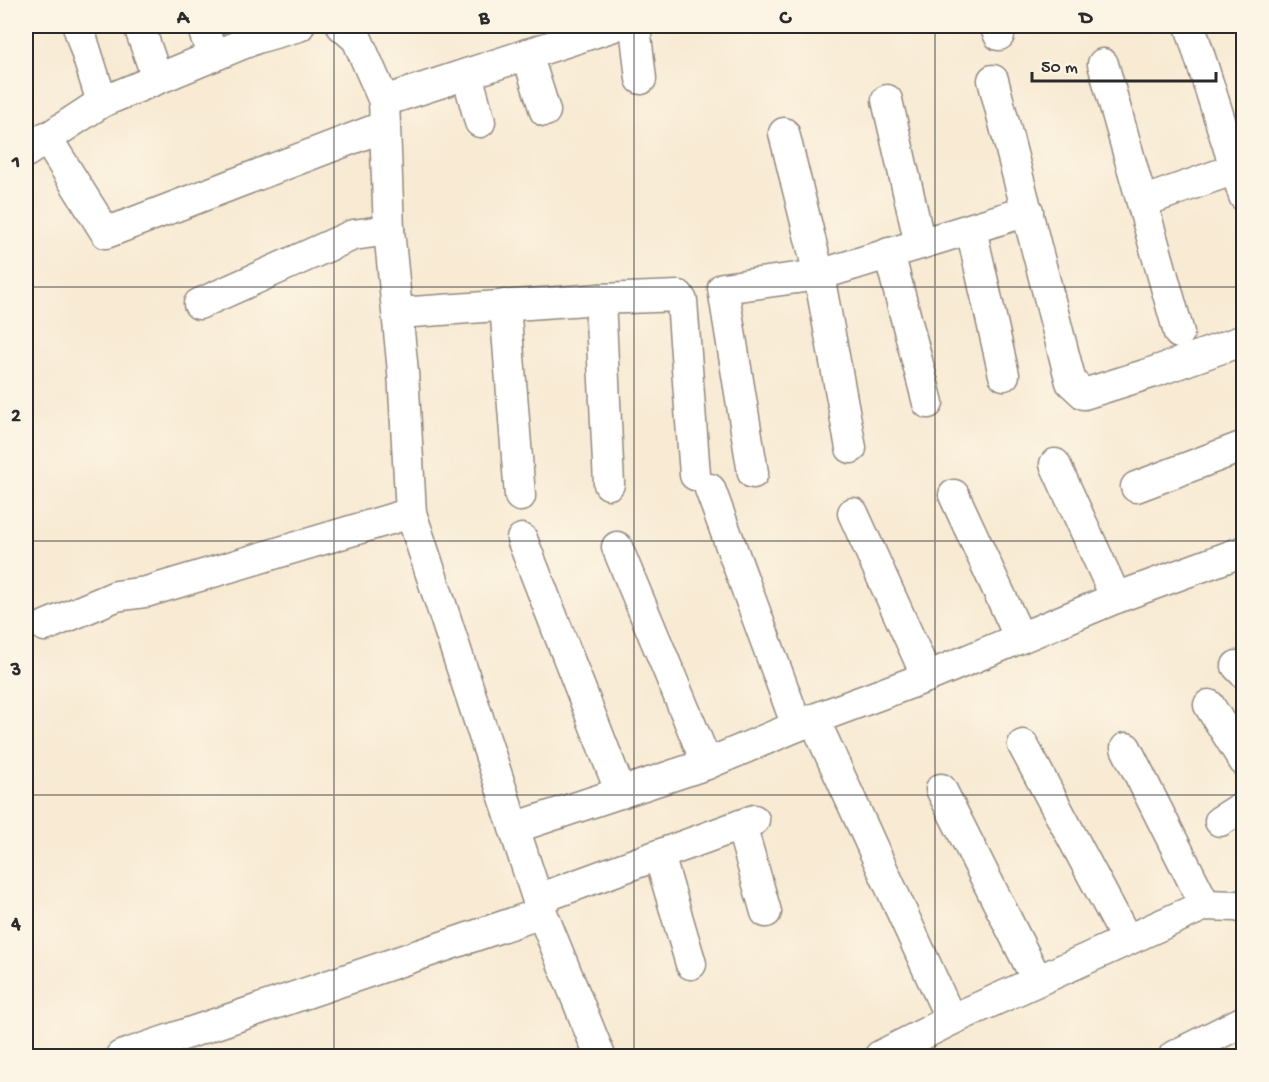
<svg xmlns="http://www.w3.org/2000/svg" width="1269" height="1082" viewBox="0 0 1269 1082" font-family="'Gochi Hand',sans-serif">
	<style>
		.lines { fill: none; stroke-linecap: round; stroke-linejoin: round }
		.minor-casing { stroke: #928a7f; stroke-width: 33 }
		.minor { stroke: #fff; stroke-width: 30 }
		.grid { fill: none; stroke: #2b2b2b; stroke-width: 1.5; stroke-opacity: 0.55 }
		.neatline { fill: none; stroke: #2b2b2b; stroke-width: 2 }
		.grid-label { font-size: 20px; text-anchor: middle; font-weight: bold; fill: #2b2b2b }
	</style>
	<rect width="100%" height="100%" fill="#fcf5e5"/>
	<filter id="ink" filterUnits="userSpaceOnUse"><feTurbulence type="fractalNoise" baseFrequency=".0167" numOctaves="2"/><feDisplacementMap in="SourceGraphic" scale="12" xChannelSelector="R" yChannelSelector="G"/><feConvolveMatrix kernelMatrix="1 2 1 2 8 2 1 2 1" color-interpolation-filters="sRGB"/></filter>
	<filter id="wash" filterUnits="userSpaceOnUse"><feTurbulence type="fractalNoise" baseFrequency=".008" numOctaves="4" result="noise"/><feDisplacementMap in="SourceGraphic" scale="24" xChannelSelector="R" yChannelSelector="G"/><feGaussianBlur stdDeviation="1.35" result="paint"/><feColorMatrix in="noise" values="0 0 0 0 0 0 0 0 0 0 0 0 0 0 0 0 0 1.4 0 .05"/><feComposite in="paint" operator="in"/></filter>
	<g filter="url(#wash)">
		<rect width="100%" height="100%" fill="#f8ead3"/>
	</g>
	<g filter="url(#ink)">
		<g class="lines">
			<defs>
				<g id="minor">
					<polyline points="78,26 102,102"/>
					<polyline points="139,26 157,78"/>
					<polyline points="202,26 213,56"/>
					<polyline points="342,26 357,39 384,101 389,230 403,372 411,513 542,913 600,1056"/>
					<polyline points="635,26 641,79"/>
					<polyline points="995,26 999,35"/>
					<polyline points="1190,26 1244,196"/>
					<polyline points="527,54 545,111"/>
					<polyline points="1103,64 1179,333"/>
					<polyline points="467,74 480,122"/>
					<polyline points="993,80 1071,382 1084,394 1151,373 1244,340"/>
					<polyline points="887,100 920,244"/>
					<polyline points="384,101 614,26"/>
					<polyline points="784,133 819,275 851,448"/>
					<polyline points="46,137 106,233 385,126"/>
					<polyline points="26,152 102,102 257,38 299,26"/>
					<polyline points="1142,202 1235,169 1244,164"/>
					<polyline points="971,229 1004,375"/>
					<polyline points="889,253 928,403"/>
					<polyline points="600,299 609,484"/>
					<polyline points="199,304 353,235 389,230"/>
					<polyline points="505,305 520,496"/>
					<polyline points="398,313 600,299 679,296 682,301 695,475"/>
					<polyline points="1055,464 1116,598"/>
					<polyline points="753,473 723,288 819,275 1028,211"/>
					<polyline points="1136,487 1244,446"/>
					<polyline points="710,489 797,726"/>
					<polyline points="954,495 1020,638"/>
					<polyline points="853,513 927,677"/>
					<polyline points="522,539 621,793"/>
					<polyline points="617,547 707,764"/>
					<polyline points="45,626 116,596 146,592 411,513"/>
					<polyline points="1237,666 1244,673"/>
					<polyline points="1209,705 1244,761"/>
					<polyline points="814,719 951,1020"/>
					<polyline points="1023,745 1127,940"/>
					<polyline points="1126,748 1205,905"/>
					<polyline points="941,789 1037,980"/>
					<polyline points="1220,821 1244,806"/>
					<polyline points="741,825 766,912"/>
					<polyline points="514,828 707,764 814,719 927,677 1116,598 1244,551"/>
					<polyline points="659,855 691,964"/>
					<polyline points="538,899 754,820"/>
					<polyline points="121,1056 542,913"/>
					<polyline points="880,1056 951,1020 1205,905 1236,906 1244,908"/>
					<polyline points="1174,1056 1244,1021"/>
				</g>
			</defs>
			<use href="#minor" class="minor-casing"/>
			<use href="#minor" class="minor"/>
		</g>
	</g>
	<path class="grid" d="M 334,26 L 334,1056M 634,26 L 634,1056M 935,26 L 935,1056M 26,287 L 1244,287M 26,541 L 1244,541M 26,795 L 1244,795"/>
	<rect width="1269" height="1082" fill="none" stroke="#fcf5e5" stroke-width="66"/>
	<path d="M1032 72v9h184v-9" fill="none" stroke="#2b2b2b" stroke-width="3"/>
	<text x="1041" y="72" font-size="18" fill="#2b2b2b" stroke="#fcf5e5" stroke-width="4.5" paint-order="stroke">50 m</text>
	<rect x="33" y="33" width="1203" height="1016" class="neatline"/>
	<g class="grid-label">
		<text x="183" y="23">A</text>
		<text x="484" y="23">B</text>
		<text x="785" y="23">C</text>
		<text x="1086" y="23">D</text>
		<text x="16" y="167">1</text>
		<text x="16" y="421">2</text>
		<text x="16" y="675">3</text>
		<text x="16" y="929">4</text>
	</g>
</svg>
